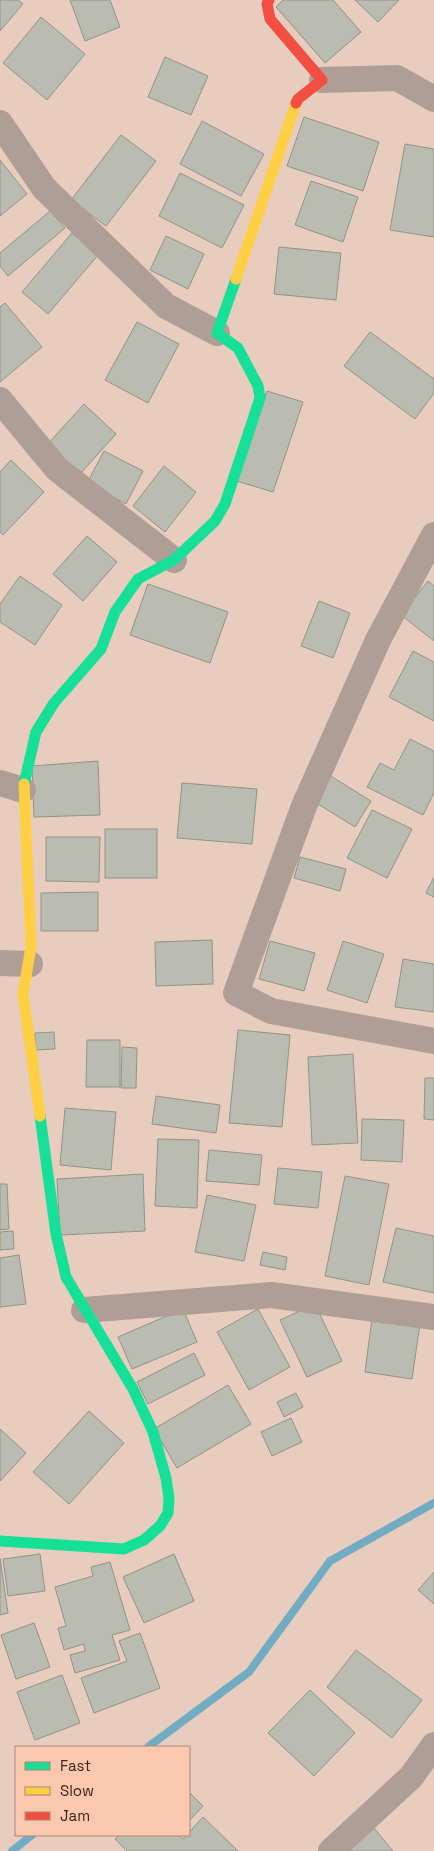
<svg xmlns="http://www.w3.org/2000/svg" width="434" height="1851" viewBox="0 0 434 1851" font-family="'Space Grotesk',sans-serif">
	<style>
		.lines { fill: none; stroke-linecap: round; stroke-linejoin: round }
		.stream { stroke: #71acc2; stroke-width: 8 }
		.building { fill: #babcb1; stroke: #919388 }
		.street { stroke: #af9e95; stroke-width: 26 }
		.fast { stroke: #16e098; stroke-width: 11 }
		.slow { stroke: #ffcf43; stroke-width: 11 }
		.jam { stroke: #f24e42; stroke-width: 11 }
	</style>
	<rect width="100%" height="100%" fill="#e8cdbf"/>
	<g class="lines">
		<g class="stream">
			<polyline points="148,1747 249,1672 330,1561 434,1503"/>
			<polyline points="12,1851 32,1835"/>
		</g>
	</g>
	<g class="building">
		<polygon points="0,0 18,0 23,4 0,31"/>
		<polygon points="70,0 110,0 120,27 85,41"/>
		<polygon points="283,0 333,0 361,32 325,63 276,7"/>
		<polygon points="355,0 399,0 378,22"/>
		<polygon points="41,17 85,54 47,100 3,63"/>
		<polygon points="165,57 208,76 191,115 148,97"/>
		<polygon points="304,117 379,142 363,191 287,166"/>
		<polygon points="202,121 264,154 241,196 180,164"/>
		<polygon points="121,135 156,161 106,226 71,200"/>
		<polygon points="405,144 434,149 434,237 390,230"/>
		<polygon points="0,160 27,194 0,216"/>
		<polygon points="180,173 244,205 222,248 159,216"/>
		<polygon points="311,181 358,197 343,242 295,225"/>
		<polygon points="50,211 65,228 8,276 0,266 0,253"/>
		<polygon points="72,233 98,255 48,314 22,292"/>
		<polygon points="166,236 204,254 188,289 150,270"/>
		<polygon points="279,247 341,253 336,300 274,294"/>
		<polygon points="5,303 42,347 0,382 0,307"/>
		<polygon points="137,322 179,344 148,403 105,380"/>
		<polygon points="370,332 434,379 434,393 415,419 344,366"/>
		<polygon points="267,391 303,402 273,492 237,481"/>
		<polygon points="84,404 116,434 79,475 46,446"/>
		<polygon points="104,451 143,471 126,504 87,483"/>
		<polygon points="11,460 44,492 3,535 0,532 0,472"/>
		<polygon points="164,466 196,492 165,532 133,506"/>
		<polygon points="87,536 117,562 83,601 53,574"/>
		<polygon points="20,576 62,605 35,645 0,622 0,604"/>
		<polygon points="428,581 434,586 434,641 401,615"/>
		<polygon points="148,584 228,612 210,663 130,635"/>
		<polygon points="319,601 350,613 333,658 301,646"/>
		<polygon points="413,651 434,662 434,721 389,697"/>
		<polygon points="410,739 434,751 434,793 423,815 367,787 380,763 394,770"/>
		<polygon points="98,761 100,815 34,817 32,766"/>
		<polygon points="329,775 371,801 355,827 313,801"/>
		<polygon points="182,783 257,789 252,844 177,838"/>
		<polygon points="372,810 412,829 387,878 347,858"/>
		<rect x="105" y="829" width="52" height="49"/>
		<polygon points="46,837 100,837 99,882 46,881"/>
		<polygon points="300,857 346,869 340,891 294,878"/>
		<polygon points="434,877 434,897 426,893"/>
		<polygon points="98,892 98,931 41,931 41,893"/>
		<polygon points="212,940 213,984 156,986 155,942"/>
		<polygon points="270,941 315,953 304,991 259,979"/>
		<polygon points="343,941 384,954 367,1003 327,990"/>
		<polygon points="403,959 434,964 434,1012 395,1007"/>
		<polygon points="238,1030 290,1035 282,1127 229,1123"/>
		<polygon points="54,1032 55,1049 35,1050 35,1033"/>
		<polygon points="87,1040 120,1040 120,1087 86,1087"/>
		<polygon points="122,1047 137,1048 136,1088 121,1088"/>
		<polygon points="353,1054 358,1143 312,1145 308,1057"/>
		<polygon points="425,1078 434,1078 434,1120 424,1119"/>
		<polygon points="156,1096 220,1105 216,1133 152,1124"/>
		<polygon points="65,1108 116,1112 111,1170 60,1165"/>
		<polygon points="362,1119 404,1120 402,1162 361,1160"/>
		<polygon points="158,1139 199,1140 197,1208 155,1206"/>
		<polygon points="209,1150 262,1155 259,1185 206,1181"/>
		<polygon points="278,1168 322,1172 318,1208 274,1204"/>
		<polygon points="143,1174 145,1231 60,1235 57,1179"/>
		<polygon points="345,1176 389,1184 369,1285 325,1276"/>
		<polygon points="0,1184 7,1184 9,1229 0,1230"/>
		<polygon points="207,1195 256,1205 244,1261 195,1252"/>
		<polygon points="396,1228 434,1236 434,1293 383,1282"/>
		<polygon points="13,1231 14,1249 0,1250 0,1232"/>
		<polygon points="263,1252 287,1257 285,1270 260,1265"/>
		<polygon points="19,1255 26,1304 0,1307 0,1258"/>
		<polygon points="315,1304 342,1361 307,1377 280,1320"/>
		<polygon points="183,1309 197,1342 132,1369 118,1337"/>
		<polygon points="258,1309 290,1367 249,1390 217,1332"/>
		<polygon points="372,1318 420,1324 412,1379 365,1372"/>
		<polygon points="194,1353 205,1375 148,1404 137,1382"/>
		<polygon points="228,1385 251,1424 177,1468 154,1429"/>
		<polygon points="296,1393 303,1407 284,1417 277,1402"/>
		<polygon points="89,1411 124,1443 69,1504 33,1472"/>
		<polygon points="291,1418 302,1442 272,1456 261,1432"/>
		<polygon points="0,1429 26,1453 0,1481"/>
		<polygon points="40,1554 45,1591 8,1596 3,1559"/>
		<polygon points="174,1554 194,1601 144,1623 123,1577"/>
		<polygon points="0,1558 8,1613 0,1615"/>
		<polygon points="110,1562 130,1630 112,1635 120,1660 75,1673 70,1655 85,1651 84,1644 64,1650 58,1628 66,1626 55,1587 93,1576 91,1567"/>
		<polygon points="434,1572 434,1604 418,1590"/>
		<polygon points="34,1623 50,1667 16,1679 1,1635"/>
		<polygon points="140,1633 160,1688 94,1713 81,1678 127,1661 119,1641"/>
		<polygon points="356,1650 422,1700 392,1738 327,1687"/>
		<polygon points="62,1675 80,1723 35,1740 17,1692"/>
		<polygon points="310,1690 355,1733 314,1776 268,1733"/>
		<polygon points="189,1792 203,1806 189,1821"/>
		<polygon points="203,1817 238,1851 127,1851 115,1839 120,1835 179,1835 183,1839"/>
		<polygon points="373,1827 393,1851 346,1851"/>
	</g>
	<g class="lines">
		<g class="street">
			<polyline points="322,80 397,78 434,99"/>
			<polyline points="0,123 44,188 166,306 217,333"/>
			<polyline points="0,400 57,469 174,560"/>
			<polyline points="434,535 378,640 304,806 236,993 271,1011 434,1041"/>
			<polyline points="0,783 23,790"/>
			<polyline points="0,963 30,964"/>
			<polyline points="84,1310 271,1295 434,1317"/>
			<polyline points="331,1851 411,1777 434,1745"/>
		</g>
		<g class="fast">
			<polyline points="24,784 36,732 54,703 101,649 115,612 138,579 174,560 215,521 225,504 260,398 258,386 238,348 217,333 236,279"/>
			<polyline points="0,1541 124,1549 144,1540 160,1526 168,1513 169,1498 166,1478 153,1432 133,1389 66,1277 56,1234 40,1116"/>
		</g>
		<g class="slow">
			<polyline points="236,279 296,103"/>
			<polyline points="24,784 31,947 23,994 40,1116"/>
		</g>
		<polyline class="jam" points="269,0 267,4 270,19 322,80 298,99 296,103"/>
	</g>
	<rect x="15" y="1746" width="175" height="90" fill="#f9c8ae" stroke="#ad8772"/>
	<rect x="25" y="1762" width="25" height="8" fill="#16e098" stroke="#ad8772"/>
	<text x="60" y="1771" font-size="15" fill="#3c2519">Fast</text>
	<rect x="25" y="1787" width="25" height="8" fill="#ffcf43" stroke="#ad8772"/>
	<text x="60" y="1796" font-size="15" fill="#3c2519">Slow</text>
	<rect x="25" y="1812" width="25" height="8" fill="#f24e42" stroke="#ad8772"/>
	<text x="60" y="1821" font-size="15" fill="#3c2519">Jam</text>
</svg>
